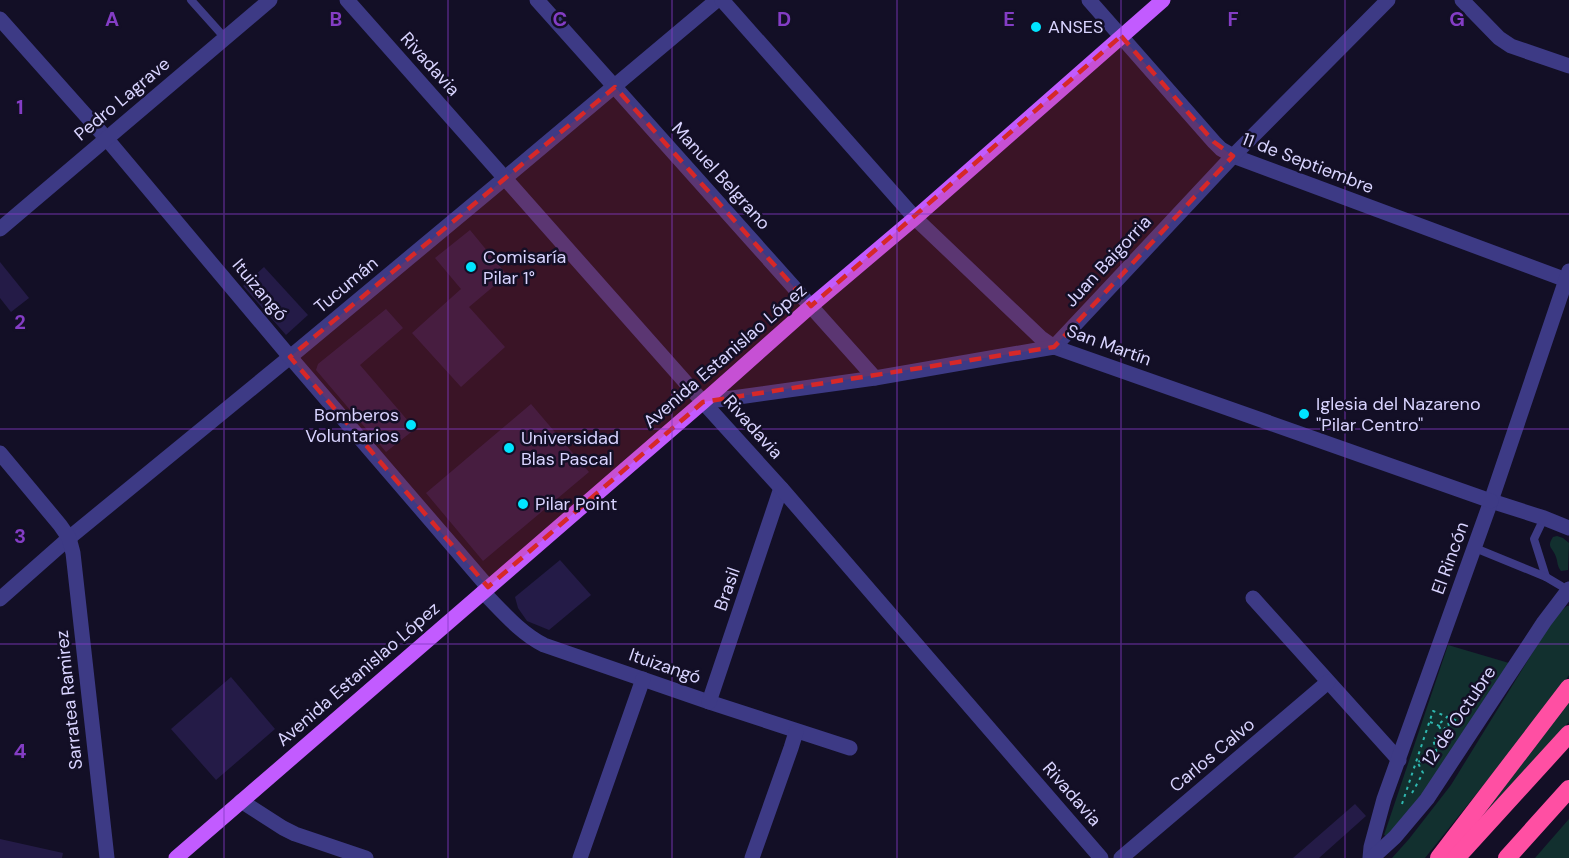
<svg xmlns="http://www.w3.org/2000/svg" width="1569" height="858" viewBox="0 0 1569 858" font-family="'DM Sans',sans-serif">
	<style>
		.green { fill: #12302f }
		.building { fill: #241b47 }
		.lines { fill: none; stroke-linecap: round; stroke-linejoin: round }
		.path { stroke: #2fb8b0; stroke-width: 2; stroke-dasharray: 3 4.5; stroke-linecap: butt }
		.service { stroke: #3d3a85; stroke-width: 8 }
		.minor { stroke: #3d3a85; stroke-width: 15 }
		.tertiary { stroke: #3d3a85; stroke-width: 15 }
		.primary { stroke: #c25bff; stroke-width: 15 }
		.motorway { stroke: #ff4fa3; stroke-width: 18 }
		.marked { fill: #d62828; fill-opacity: 0.2; stroke: #d62828; stroke-width: 4.5; stroke-dasharray: 12 8; stroke-linejoin: round }
		.grid { fill: none; stroke: #843dc5; stroke-width: 1.5; stroke-opacity: 0.55 }
		.poi-dot { fill: #00e5ff; stroke: #130f26; stroke-width: 2 }
		.labels { text-anchor: middle; dominant-baseline: central; stroke-width: 5; stroke-linejoin: round; paint-order: stroke }
		.poi-label { font-size: 18px; fill: #d9d4ff; stroke: #130f26; text-anchor: start }
		.street-label { font-size: 18px; fill: #d9d4ff; stroke: #130f26 }
		.grid-label { font-size: 20px; text-anchor: middle; font-weight: bold; fill: #843dc5; stroke: #130f26; stroke-width: 5; stroke-linejoin: round; paint-order: stroke }
	</style>
	<rect width="100%" height="100%" fill="#130f26"/>
	<g class="green">
		<path d="M 1557,536 L 1563,538 L 1569,543 L 1568,570 L 1561,571 C 1557,566 1558,563 1556,557 C 1553,547 1546,548 1553,537 Z"/>
		<polygon points="1567,606 1569,606 1569,675 1559,691 1425,858 1392,858 1409,839 1451,785 1555,616"/>
		<polygon points="1448,645 1509,663 1446,764 1390,838 1384,835"/>
		<polygon points="1569,700 1569,722 1482,816"/>
		<polygon points="1569,819 1569,858 1535,858"/>
	</g>
	<g class="building">
		<polygon points="470,230 507,275 469,307 505,347 461,387 412,333 461,289 435,258"/>
		<polygon points="0,262 29,298 11,312 0,298"/>
		<polygon points="264,267 308,315 286,335 243,286"/>
		<polygon points="386,309 403,328 360,365 415,429 386,452 316,370 318,364"/>
		<polygon points="531,404 589,472 483,561 426,493"/>
		<polygon points="560,560 591,595 549,630 527,621 518,608 515,597"/>
		<polygon points="231,677 275,729 216,780 171,729"/>
		<polygon points="1355,804 1366,816 1319,858 1293,858"/>
		<polygon points="0,839 63,853 62,858 0,858"/>
	</g>
	<g class="lines">
		<g class="path">
			<polyline points="1430,722 1449,730"/>
			<polyline points="1427,762 1437,754 1433,739 1450,731 1447,717 1438,725 1444,734"/>
			<polyline points="1412,793 1423,773 1417,761 1434,763"/>
			<polyline points="1402,804 1433,711 1460,722"/>
		</g>
		<g class="service">
			<polyline points="191,0 225,38"/>
			<polyline points="1544,518 1534,539 1546,577 1568,590"/>
			<polyline points="1475,548 1546,577"/>
		</g>
		<g class="minor">
			<polyline points="537,0 875,378"/>
			<polyline points="1089,0 1214,142 1221,149 1233,156 1569,281"/>
			<polyline points="1462,0 1499,38 1511,46 1569,66"/>
			<polyline points="1054,347 1233,156 1388,0"/>
			<polyline points="1491,501 1544,518 1569,528"/>
			<path d="M 483,592 C 502,611 520,633 544,645 L 709,702 L 850,748"/>
			<polyline points="1253,598 1399,760"/>
			<polyline points="0,599 69,538 290,357 505,178 717,0"/>
			<polyline points="709,702 781,488"/>
			<polyline points="241,801 283,828 295,834 366,858"/>
			<polyline points="580,858 643,679"/>
			<polyline points="752,858 791,748 796,732"/>
			<polyline points="1121,858 1328,682"/>
			<polyline points="1370,858 1371,847 1384,799 1491,501 1569,271"/>
		</g>
		<g class="tertiary">
			<polyline points="347,0 703,402 781,488 1101,858"/>
			<polyline points="722,0 915,218 1041,338 1054,347 1491,501"/>
			<polyline points="0,19 106,138 290,357 488,587"/>
			<polyline points="0,229 270,0"/>
			<polyline points="703,402 875,378 1054,347"/>
			<polyline points="0,453 60,525 69,538 73,553 107,858"/>
			<polyline points="1372,858 1395,837 1427,799 1544,622 1569,589"/>
		</g>
		<polyline class="primary" points="176,858 703,402 811,306 915,218 1163,0"/>
		<g class="motorway">
			<polyline points="1439,858 1569,688"/>
			<polyline points="1456,858 1569,734"/>
			<polyline points="1507,858 1569,789"/>
		</g>
	</g>
	<path class="marked" d="M 1121,36 L 1214,142 L 1233,156 L 1054,347 L 703,402 L 488,587 L 290,357 L 615,87 L 811,306 Z"/>
	<path class="grid" d="M 224,0 L 224,858M 448,0 L 448,858M 672,0 L 672,858M 897,0 L 897,858M 1121,0 L 1121,858M 1345,0 L 1345,858M 0,214 L 1569,214M 0,429 L 1569,429M 0,644 L 1569,644"/>
	<g class="poi-dot">
		<circle cx="1036" cy="27" r="6"/>
		<circle cx="471" cy="267" r="6"/>
		<circle cx="1304" cy="414" r="6"/>
		<circle cx="411" cy="425" r="6"/>
		<circle cx="509" cy="448" r="6"/>
		<circle cx="523" cy="504" r="6"/>
	</g>
	<g class="labels">
		<g class="poi-label">
			<text x="1048" y="27">ANSES</text>
			<text x="483" y="257">Comisaría<tspan x="483" dy="21">Pilar 1°</tspan></text>
			<text x="1316" y="404">Iglesia del Nazareno<tspan x="1316" dy="21">"Pilar Centro"</tspan></text>
			<text x="399" y="415" text-anchor="end">Bomberos<tspan x="399" dy="21">Voluntarios</tspan></text>
			<text x="521" y="438">Universidad<tspan x="521" dy="21">Blas Pascal</tspan></text>
			<text x="535" y="504">Pilar Point</text>
		</g>
		<g class="street-label">
			<text transform="translate(430 64) rotate(48)">Rivadavia</text>
			<text transform="translate(122 99) rotate(-40)">Pedro Lagrave</text>
			<text transform="translate(1308 163) rotate(21)">11 de Septiembre</text>
			<text transform="translate(721 176) rotate(48)">Manuel Belgrano</text>
			<text transform="translate(1108 261) rotate(-47)">Juan Baigorria</text>
			<text transform="translate(346 285) rotate(-40)">Tucumán</text>
			<text transform="translate(260 290) rotate(50)">Ituizangó</text>
			<text transform="translate(1109 345) rotate(20)">San Martín</text>
			<text transform="translate(725 356) rotate(-41)">Avenida Estanislao López</text>
			<text transform="translate(753 427) rotate(48)">Rivadavia</text>
			<text transform="translate(1450 558) rotate(-70)">El Rincón</text>
			<text transform="translate(727 589) rotate(-71)">Brasil</text>
			<text transform="translate(665 666) rotate(19)">Ituizangó</text>
			<text transform="translate(358 674) rotate(-41)">Avenida Estanislao López</text>
			<text transform="translate(69 700) rotate(-96)">Sarratea Ramirez</text>
			<text transform="translate(1459 716) rotate(-56)">12 de Octubre</text>
			<text transform="translate(1212 755) rotate(-40)">Carlos Calvo</text>
			<text transform="translate(1072 794) rotate(49)">Rivadavia</text>
		</g>
	</g>
	<g class="grid-label">
		<text x="112" y="26">A</text>
		<text x="336" y="26">B</text>
		<text x="560" y="26">C</text>
		<text x="784" y="26">D</text>
		<text x="1009" y="26">E</text>
		<text x="1233" y="26">F</text>
		<text x="1457" y="26">G</text>
		<text x="20" y="114">1</text>
		<text x="20" y="329">2</text>
		<text x="20" y="543">3</text>
		<text x="20" y="758">4</text>
	</g>
</svg>
